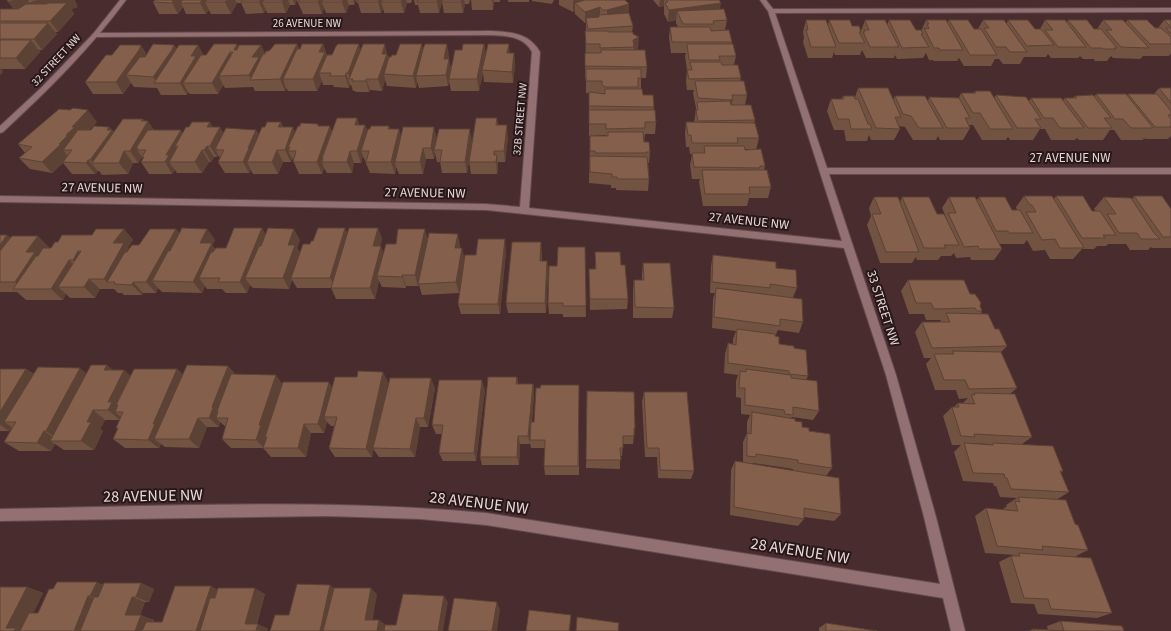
<svg xmlns="http://www.w3.org/2000/svg" width="1171" height="631" viewBox="0 0 1171 631" font-family="'Source Sans 3',sans-serif">
	<style>
		.lines { fill: none; stroke-linecap: round; stroke-linejoin: round }
		.street-casing { stroke: #634a4c; stroke-width: 2 }
		.secondary-casing { stroke: #634a4c; stroke-width: 2 }
		.street { fill: #937072; fill-rule: evenodd }
		.secondary { fill: #937072; fill-rule: evenodd }
		.wall { fill: #725241; fill-rule: evenodd }
		.shaded-wall { fill: #5c4235 }
		.building { fill: #845f4c; stroke: #5c4235 }
		.labels { text-anchor: middle; dominant-baseline: central; stroke-width: 4; stroke-linejoin: round; paint-order: stroke }
		.far-street-label { font-size: 11px; fill: #ebd7d8; stroke: #261819 }
		.street-label { font-size: 13px; fill: #ebd7d8; stroke: #261819 }
		.near-street-label { font-size: 16px; fill: #ebd7d8; stroke: #261819 }
	</style>
	<rect width="100%" height="100%" fill="#492c2e"/>
	<g class="lines">
		<defs>
			<path id="street" d="M 760,0 L 766,0 L 773,9 L 1171,8 L 1171,12 L 775,13 L 827,168 L 1171,168 L 1171,174 L 829,174 L 896,375 L 936,517 L 965,631 L 951,631 L 943,598 L 486,525 L 420,519 L 326,516 L 0,521 L 0,509 C 162,506 324,498 486,513 L 940,584 L 924,517 L 886,375 L 844,248 L 486,210 L 0,202 L 0,196 L 486,204 L 520,207 L 532,52 C 524,36 507,36 491,35 L 95,37 L 92,35 L 95,33 L 491,31 C 511,32 529,33 540,52 L 529,208 L 842,241 L 768,11 Z"/>
			<path id="secondary" d="M 120,0 L 126,0 C 90,49 47,91 3,132 L 0,133 L 0,126 L 41,88 L 93,34 Z"/>
		</defs>
		<use href="#street" class="street-casing"/>
		<use href="#secondary" class="secondary-casing"/>
		<use href="#street" class="street"/>
		<use href="#secondary" class="secondary"/>
	</g>
	<g class="wall">
		<polygon points="155,0 356,0 354,5 349,5 346,13 326,13 324,8 322,14 303,14 297,0 295,5 290,5 286,13 267,13 266,10 264,13 246,14 241,3 237,3 231,14 211,14 209,10 206,14 186,14 183,7 178,14 159,14 153,2"/>
		<polygon points="356,0 412,0 411,3 407,3 404,13 384,13 383,8 381,13 361,13 358,3 357,3"/>
		<polygon points="414,0 470,0 469,4 465,4 463,13 444,13 442,2 439,13 420,13 418,5 415,5"/>
		<polygon points="471,0 500,0 500,2 494,2 493,10 472,10"/>
		<rect x="508" y="0" width="21" height="2"/>
		<polygon points="532,0 554,0 552,4 532,1"/>
		<path d="M 559,0 L 625,0 L 633,26 L 632,32 L 638,49 L 636,50 L 647,67 L 646,78 L 641,78 L 641,89 L 643,95 L 654,107 L 654,110 L 656,122 L 655,134 L 645,134 L 644,142 L 650,152 L 649,163 L 648,163 L 649,179 L 648,191 L 616,190 L 616,188 L 611,188 L 611,185 L 589,183 L 590,136 L 589,136 L 589,93 L 586,93 L 586,78 L 585,78 L 586,23 L 585,23 L 575,14 L 575,11 L 573,12 L 559,5 ZM 606,135 L 606,136 L 590,136 Z"/>
		<polygon points="653,0 719,0 720,10 727,20 725,30 732,42 732,44 736,56 734,65 741,78 740,81 747,95 745,105 755,120 754,123 759,138 756,150 745,149 745,150 765,166 764,170 771,187 768,198 749,198 747,206 703,206 699,182 700,179 692,179 690,165 692,154 690,154 689,147 686,147 685,134 686,122 694,123 696,108 693,93 694,90 687,90 686,82 687,70 685,56 686,53 671,53 669,38 670,27 678,27 676,23 676,20 668,22 664,14 664,6 659,7"/>
		<polygon points="78,7 71,9 74,14 58,32 55,32 57,34 42,50 39,50 40,52 25,69 1,69 3,72 0,75 0,21 13,9"/>
		<polygon points="806,20 828,26 829,20 852,26 861,31 865,20 887,25 889,20 916,30 921,31 926,20 947,23 949,20 974,29 978,29 983,20 1007,23 1008,20 1035,29 1040,29 1045,20 1067,22 1068,20 1094,29 1097,29 1103,20 1126,22 1127,20 1155,28 1158,28 1164,20 1171,20 1171,55 1170,54 1169,56 1143,56 1140,59 1113,58 1111,56 1107,61 1095,61 1094,59 1083,59 1080,56 1078,58 1051,58 1048,54 1046,57 1024,57 1020,64 1003,64 999,59 995,59 991,66 964,66 959,58 957,61 934,61 933,60 929,60 926,53 923,58 897,59 895,55 894,58 866,58 862,50 860,55 835,55 834,52 832,58 808,58 803,42 804,38 803,32"/>
		<polygon points="297,44 299,49 323,44 327,55 361,50 389,56 388,57 389,59 396,55 423,49 449,56 449,59 451,69 462,50 484,44 486,54 509,44 509,53 514,53 515,64 513,83 484,82 483,73 479,91 451,91 449,81 448,86 419,88 417,81 416,88 387,86 385,80 382,91 370,90 369,92 356,92 355,91 353,91 351,85 350,85 349,88 334,87 333,85 323,85 322,81 317,91 288,91 286,88 285,91 255,91 253,87 225,88 223,85 218,94 190,94 188,92 187,95 161,95 157,88 134,87 131,83 123,94 93,94 85,82 147,54 174,45 176,48 198,45 203,55 206,55 238,47 261,45 265,54 269,51"/>
		<polygon points="858,88 893,100 895,96 928,101 929,97 959,98 961,93 973,93 975,91 994,98 996,95 1029,101 1031,98 1063,100 1065,98 1073,98 1075,96 1094,97 1096,94 1127,96 1128,94 1154,94 1159,88 1171,88 1171,136 1168,139 1145,139 1144,138 1143,140 1121,140 1114,130 1110,130 1103,140 1079,140 1077,138 1075,140 1051,140 1045,129 1040,129 1033,140 1010,140 1008,137 1006,140 982,140 973,125 969,125 970,128 963,140 940,140 938,136 936,140 913,140 905,127 899,126 900,129 894,140 871,140 869,135 867,141 846,141 844,130 834,130 827,111 831,99 841,99 843,96 855,97"/>
		<polygon points="357,118 359,125 365,125 367,130 389,126 390,129 399,129 401,137 437,138 472,141 467,173 442,173 440,162 437,162 435,153 434,159 426,159 423,174 399,174 396,167 395,174 370,173 363,156 361,163 354,163 352,173 327,173 324,168 322,174 299,174 292,158 291,162 283,162 278,174 253,174 251,170 249,173 225,173 218,162 220,158 218,155 217,157 214,157 211,162 209,162 202,173 177,173 175,170 172,174 149,174 141,162 143,159 142,157 138,163 133,163 128,174 102,175 99,171 98,171 95,174 72,174 63,163 52,173 30,169 19,158 25,153 18,144 97,122 89,130 109,127 114,132 143,119 154,130 183,134 213,127 223,133 256,130 259,135 265,127 281,122 283,127 295,132 319,126 332,131"/>
		<polygon points="497,118 498,125 508,137 505,162 498,162 498,167 497,174 471,174 469,162"/>
		<polygon points="1024,196 1054,199 1056,196 1092,211 1096,211 1094,209 1104,197 1132,199 1134,196 1171,209 1171,248 1152,248 1151,247 1148,250 1130,250 1126,244 1108,244 1106,246 1097,246 1094,249 1082,249 1073,259 1050,259 1045,250 1033,251 1027,240 1024,244 1000,244 999,243 1002,249 994,260 971,260 970,257 956,258 954,253 951,256 941,256 938,260 917,260 916,257 912,263 880,263 867,225 871,216 869,208 874,197 900,202 902,197 937,214 946,217 942,208 949,197 977,200 979,197 1012,210 1017,210 1016,207"/>
		<polygon points="262,228 265,235 300,240 297,248 300,253 313,241 378,228 382,239 380,246 383,253 396,244 428,239 460,245 460,248 465,260 459,293 422,295 419,285 418,286 406,286 406,288 382,287 379,281 375,299 336,299 331,288 297,288 292,280 289,289 253,288 250,285 247,293 226,293 222,289 207,289 205,286 202,293 162,292 158,288 156,293 143,293 142,295 124,295 122,293 118,293 114,289 100,289 95,298 70,298 66,294 63,300 26,300 17,292 0,292 0,235 7,235 10,238 49,247 48,248 51,248 58,242 124,229 133,240 128,247 129,249 176,229 179,233 207,229 215,240 212,245 215,249 226,248"/>
		<polygon points="585,247 586,317 563,317 563,314 549,314 548,303 557,266"/>
		<polygon points="506,250 500,314 461,314 458,304 476,255"/>
		<polygon points="595,252 628,299 627,309 590,310 589,269 595,269"/>
		<polygon points="542,253 542,261 547,261 548,272 546,313 508,313 506,303"/>
		<path d="M 713,255 L 776,268 L 797,288 L 793,297 L 803,322 L 799,333 L 778,330 L 775,336 L 779,344 L 794,348 L 808,376 L 806,380 L 819,411 L 813,420 L 792,417 L 791,418 L 802,427 L 809,431 L 832,468 L 826,476 L 810,474 L 841,514 L 834,521 L 804,517 L 804,519 L 798,526 L 730,515 L 731,470 L 735,461 L 743,462 L 743,442 L 747,433 L 747,422 L 750,415 L 741,414 L 741,398 L 736,397 L 736,381 L 738,375 L 724,373 L 725,354 L 728,343 L 733,344 L 733,339 L 736,331 L 712,328 L 713,299 L 715,293 L 710,293 L 711,266 ZM 753,463 L 793,469 L 793,471 L 752,464 Z"/>
		<polygon points="643,263 674,308 672,318 633,318 633,290 634,280 642,280 642,274"/>
		<path d="M 908,280 L 970,294 L 980,306 L 982,311 L 981,314 L 995,329 L 1007,346 L 1001,352 L 1017,388 L 1010,394 L 1032,437 L 1022,444 L 1063,471 L 1061,473 L 1069,492 L 1056,500 L 1075,524 L 1088,550 L 1074,557 L 1036,554 L 1035,554 L 1112,613 L 1097,618 L 1038,614 L 1034,604 L 1011,603 L 999,562 L 1011,556 L 1015,555 L 985,553 L 975,516 L 986,508 L 1004,510 L 1003,509 L 1007,506 L 1006,505 L 1017,498 L 1000,497 L 996,486 L 994,486 L 993,483 L 963,481 L 954,452 L 961,445 L 952,445 L 943,416 L 952,407 L 954,407 L 958,403 L 962,404 L 968,398 L 959,399 L 956,390 L 935,390 L 926,364 L 931,358 L 924,358 L 915,332 L 922,322 L 940,322 L 941,320 L 926,320 L 924,314 L 909,314 L 901,291 ZM 967,443 L 991,444 L 990,445 Z"/>
		<polygon points="228,366 235,374 283,384 333,387 388,382 377,432 435,388 428,427 420,427 415,457 379,457 373,449 372,457 335,457 329,448 334,426 331,426 327,422 324,433 311,433 306,457 271,457 263,448 231,448 222,439 226,427 220,422 219,427 207,427 199,448 165,447 161,444 159,448 125,448 113,439 118,429 116,428 120,420 105,420 100,429 103,431 94,450 64,450 55,444 51,451 19,451 4,442 12,427 9,431 0,431 0,369 26,369 34,374 87,373 114,370 124,370 130,376 177,369 183,375"/>
		<polygon points="517,377 518,384 533,384 534,393 532,422 534,422 579,394 579,475 545,475 544,466 545,448 531,448 530,443 530,444 520,444 519,465 482,465 480,457"/>
		<polygon points="485,390 476,461 443,461 439,453 442,434 436,434 432,425"/>
		<polygon points="587,391 635,428 633,444 623,444 622,456 620,456 620,469 586,468"/>
		<polygon points="644,392 694,471 691,479 658,478 657,457 645,457 642,401"/>
		<polygon points="141,583 154,589 149,602 145,602 140,615 154,620 154,622 162,622 217,590 265,594 257,624 268,629 0,631 27,587 43,593 33,613 38,613 53,589 103,584"/>
		<polygon points="1061,621 1124,631 1029,631 1033,629 1048,630 1047,626"/>
		<polygon points="826,623 877,631 819,631 819,628"/>
	</g>
	<g class="shaded-wall">
		<polygon points="12,0 75,0 78,7 71,9 74,14 58,32 50,21 16,13 8,2"/>
		<polygon points="173,0 186,0 181,3 183,7 178,14 172,3"/>
		<polygon points="202,0 216,0 205,2 209,10 206,14 200,3"/>
		<polygon points="227,0 235,0 237,3 231,14 225,2"/>
		<polygon points="260,0 263,0 264,2 262,2 266,10 264,13 259,2"/>
		<polygon points="283,0 288,0 290,5 286,13 282,2"/>
		<polygon points="293,0 297,0 295,5"/>
		<polygon points="319,0 323,0 322,2 324,8 322,14 318,2"/>
		<polygon points="343,0 347,0 349,5 346,13 342,2"/>
		<polygon points="353,0 356,0 354,5"/>
		<polygon points="379,0 385,0 381,2 383,8 381,13 378,2"/>
		<polygon points="402,0 406,0 407,3 404,13 401,2"/>
		<polygon points="438,0 442,0 439,13 437,2"/>
		<polygon points="462,0 464,0 465,4 463,13 461,2"/>
		<polygon points="492,0 494,0 493,10"/>
		<polygon points="575,0 594,0 575,3 575,11 573,12 573,1"/>
		<polygon points="660,0 664,0 664,6 659,7"/>
		<polygon points="721,3 719,15 677,11 676,20 668,22 669,10"/>
		<polygon points="629,4 629,15 607,22 607,10"/>
		<polygon points="600,7 600,19 599,15 599,19 586,18 586,23 585,23 585,12"/>
		<polygon points="48,23 57,34 42,50 34,39"/>
		<polygon points="639,37 638,49 634,51 633,40"/>
		<polygon points="31,40 40,52 25,69 16,58"/>
		<polygon points="237,44 242,56 234,50"/>
		<polygon points="297,44 301,55 283,79 286,88 285,91 280,79"/>
		<polygon points="323,44 327,56 319,73 322,81 317,91 313,79 319,52"/>
		<polygon points="359,44 363,56 353,79 350,79 348,73"/>
		<polygon points="385,44 390,66 384,74 385,80 382,91 378,79 382,54"/>
		<polygon points="422,44 424,56 416,76 417,81 416,88 413,76"/>
		<polygon points="447,44 449,56 446,70 444,59"/>
		<polygon points="484,44 486,56 482,70 483,73 479,91 477,79"/>
		<polygon points="509,44 510,56 507,53"/>
		<polygon points="141,45 148,56 126,75 131,83 123,94 116,82"/>
		<polygon points="174,45 181,56 157,83 153,77"/>
		<polygon points="198,45 204,56 183,83 188,92 187,95 180,83 191,56"/>
		<polygon points="261,45 266,56 251,80 249,75 252,57"/>
		<polygon points="230,52 235,64 219,76 223,85 218,94 212,83"/>
		<polygon points="514,53 515,64 513,83 512,72"/>
		<polygon points="449,59 451,70 449,79 449,81 448,86 446,75"/>
		<polygon points="0,68 3,72 0,75"/>
		<polygon points="346,73 350,85 349,88 345,76"/>
		<polygon points="366,79 370,90 369,92 366,81"/>
		<polygon points="733,99 730,110 727,111 730,100"/>
		<polygon points="88,110 97,122 83,137 72,150 63,150 69,158 52,173 42,162 59,144 72,127"/>
		<polygon points="357,118 361,130 355,125"/>
		<polygon points="143,119 146,124 148,121 156,133 138,148 136,148 142,157 138,163 130,151"/>
		<polygon points="210,122 217,134 220,127 227,139 217,149 215,149 218,155 217,157 210,146 207,127"/>
		<polygon points="281,122 286,133 278,127"/>
		<polygon points="365,125 369,136 361,151 363,156 361,163 357,151"/>
		<polygon points="507,125 508,137 505,162 504,151"/>
		<polygon points="330,126 334,138 322,158 323,162 322,162 324,168 322,174 317,162"/>
		<polygon points="109,127 118,138 93,163 90,160 107,130"/>
		<polygon points="293,127 298,139 288,147 290,151 288,151 292,158 291,162 285,150"/>
		<polygon points="434,127 437,138 434,150 435,153 434,159 431,148"/>
		<polygon points="399,129 402,141 395,162 396,167 395,174 391,162"/>
		<polygon points="470,129 472,141 467,173 465,162"/>
		<polygon points="181,130 188,142 175,146 181,154 169,162 175,170 172,174 165,162 166,155"/>
		<polygon points="256,130 262,142 247,162 251,170 249,173 243,162 248,148"/>
		<polygon points="207,146 214,157 211,162 204,150"/>
		<polygon points="423,148 426,159 423,174 420,162"/>
		<polygon points="202,150 209,162 202,173 195,162"/>
		<polygon points="277,150 283,162 278,174 272,162"/>
		<polygon points="124,151 133,163 128,174 119,163"/>
		<polygon points="350,151 354,163 352,173 347,162"/>
		<polygon points="494,151 496,161 497,155 498,167 497,174 496,162 494,155"/>
		<polygon points="88,160 98,171 95,174 86,163"/>
		<polygon points="262,228 268,239 245,278 250,285 247,293 240,282"/>
		<polygon points="345,228 350,239 336,288 330,278"/>
		<polygon points="378,228 382,239 377,257 373,246"/>
		<polygon points="124,229 133,240 128,247 134,254 115,282 107,282 114,289 104,279 113,243"/>
		<polygon points="176,229 185,240 152,281 158,288 156,293 146,282"/>
		<polygon points="207,229 215,240 212,245 219,254 199,278 205,286 202,293 193,282 200,243"/>
		<polygon points="294,229 300,240 297,248 301,256 291,278 292,280 289,289 283,278 288,245"/>
		<polygon points="425,229 428,240 418,286 415,275"/>
		<polygon points="458,234 460,245 458,260 455,248"/>
		<polygon points="7,235 19,246 0,273 0,245"/>
		<polygon points="38,236 49,247 41,258 23,289 15,282 26,252"/>
		<polygon points="505,239 506,250 500,314 498,304"/>
		<polygon points="541,242 542,253 541,272 540,261"/>
		<polygon points="381,246 385,257 377,276 379,281 375,299 370,288"/>
		<polygon points="462,248 465,260 459,293 456,282"/>
		<polygon points="78,251 89,262 83,271 73,260"/>
		<polygon points="69,260 80,271 58,287 66,294 63,300 51,289"/>
		<polygon points="547,261 548,272 546,313 545,303"/>
		<polygon points="402,275 406,286 406,288 402,277"/>
		<polygon points="89,279 100,289 95,298 84,287"/>
		<polygon points="133,282 143,293 142,295 132,285"/>
		<polygon points="107,365 119,375 104,370"/>
		<polygon points="228,366 236,376 218,411 217,411 221,415 216,418 220,422 219,427 209,418 212,407"/>
		<polygon points="80,368 92,378 60,440 46,431"/>
		<polygon points="26,369 40,379 4,422 12,427 9,431 0,425 0,412"/>
		<polygon points="177,369 187,379 154,439 161,444 159,448 148,440 153,424"/>
		<polygon points="124,370 135,380 118,405 116,405 121,409 115,412 121,417 120,420 108,410 108,402"/>
		<polygon points="383,372 388,382 372,457 366,449"/>
		<polygon points="276,375 283,385 267,437 265,437 267,439 264,448 256,440 259,425"/>
		<polygon points="431,378 435,388 428,427 424,418"/>
		<polygon points="482,380 485,390 476,461 474,453"/>
		<polygon points="329,382 335,392 324,417 327,422 324,433 318,424"/>
		<polygon points="533,384 534,393 530,440 530,444 528,436"/>
		<polygon points="93,410 105,420 100,429 103,431 94,450 81,441 87,422"/>
		<polygon points="198,418 207,427 199,448 189,439"/>
		<polygon points="416,418 420,427 415,457 410,449"/>
		<polygon points="304,424 311,433 306,457 298,448"/>
		<polygon points="44,431 57,440 50,441 55,444 51,451 37,443"/>
		<polygon points="518,436 520,444 519,465 517,457"/>
		<polygon points="97,582 111,588 105,602 90,596"/>
		<polygon points="141,583 154,589 149,602 136,597"/>
		<polygon points="330,585 337,591 329,631 320,631"/>
		<polygon points="211,586 222,592 209,631 196,631"/>
		<polygon points="27,587 43,593 25,631 27,631 14,631 6,628"/>
		<polygon points="255,588 265,594 255,629 245,624"/>
		<polygon points="371,588 377,594 372,624 365,620"/>
		<polygon points="88,596 103,602 91,631 74,631"/>
		<polygon points="444,596 448,602 443,631 438,631"/>
		<polygon points="132,597 145,602 138,620 125,615"/>
		<polygon points="497,602 500,610 497,631 492,631"/>
		<polygon points="141,615 154,620 150,631 135,631"/>
		<polygon points="571,615 571,620 570,631 569,631"/>
		<polygon points="379,620 385,624 384,631 377,631"/>
		<polygon points="258,624 268,629 267,631 256,631"/>
	</g>
	<g class="building">
		<polygon points="7,0 16,0 8,2"/>
		<polygon points="28,0 40,0 28,3"/>
		<polygon points="155,0 173,0 172,3 153,2"/>
		<polygon points="182,0 202,0 200,3 181,3"/>
		<polygon points="207,0 227,0 225,2 205,2"/>
		<polygon points="242,0 260,0 259,2 241,2"/>
		<polygon points="264,0 283,0 282,2 262,2"/>
		<polygon points="300,0 319,0 318,2 299,2"/>
		<polygon points="323,0 343,0 342,2 322,2"/>
		<polygon points="358,0 379,0 378,2 358,2"/>
		<polygon points="382,0 402,0 401,2 381,2"/>
		<polygon points="418,0 438,0 437,2 417,2"/>
		<polygon points="442,0 462,0 461,2 442,2"/>
		<polygon points="585,0 625,0 629,4 607,10 603,10 600,7 585,12 575,3"/>
		<polygon points="666,0 719,0 721,3 669,10 665,3 668,2"/>
		<polygon points="48,3 67,3 50,21 0,21 0,9 18,9 26,4 47,4"/>
		<polygon points="724,9 727,20 713,21 714,24 683,24 677,11"/>
		<polygon points="629,13 633,26 588,29 586,18 599,17 599,15"/>
		<polygon points="806,20 826,20 836,47 811,47 806,30 808,30"/>
		<polygon points="829,20 850,20 852,26 859,26 861,32 859,32 865,43 839,43"/>
		<polygon points="865,20 885,20 899,47 870,47 863,32 865,32 864,30 869,30"/>
		<polygon points="889,20 910,20 916,30 921,30 923,34 921,34 929,47 902,48"/>
		<polygon points="926,20 946,20 963,50 940,50 939,48 934,48 924,28 929,29 927,24 929,24"/>
		<polygon points="949,20 968,20 974,29 981,29 997,55 970,55"/>
		<polygon points="983,20 1004,20 1027,52 1010,52 1006,47 996,47 984,28 989,28"/>
		<polygon points="1008,20 1028,20 1035,29 1041,29 1054,45 1027,46"/>
		<polygon points="1045,20 1065,20 1086,47 1058,47 1045,30 1053,30"/>
		<polygon points="1068,20 1087,20 1094,29 1101,29 1117,48 1114,48 1115,49 1103,49 1102,48 1091,48"/>
		<polygon points="1103,20 1123,20 1149,48 1121,47 1106,30 1112,30"/>
		<polygon points="1127,20 1147,20 1155,28 1161,28 1171,37 1171,44 1150,44"/>
		<polygon points="1164,20 1171,20 1171,27"/>
		<polygon points="0,23 48,23 34,39 0,39"/>
		<polygon points="670,27 710,27 711,31 729,30 732,42 672,42"/>
		<polygon points="1166,28 1171,28 1171,34"/>
		<polygon points="585,31 608,31 608,32 633,32 633,34 639,37 633,40 634,47 600,48 600,44 586,44"/>
		<polygon points="0,40 31,40 16,58 0,58"/>
		<polygon points="153,44 174,45 172,50 153,77 126,75 140,57 145,57"/>
		<polygon points="214,44 237,44 234,50 237,50 239,45 261,45 252,57 259,57 249,75 219,76 233,52 230,52 212,83 183,83 201,55 206,55"/>
		<polygon points="275,44 297,44 280,79 250,80 263,54 265,54 266,51 269,51"/>
		<polygon points="302,44 323,44 319,52 325,52 313,79 283,79 297,49 300,49"/>
		<polygon points="338,44 359,44 348,73 346,73 345,76 330,76 331,73 319,73 327,55 332,55 336,46"/>
		<polygon points="363,44 385,44 382,54 387,54 378,79 366,79 366,81 352,81 353,79 349,79"/>
		<polygon points="400,44 422,44 413,76 384,74 389,57 391,57 392,55 396,55"/>
		<polygon points="425,44 447,44 444,59 449,59 446,75 416,76 423,49"/>
		<polygon points="463,44 484,44 477,79 449,79 455,50 462,50"/>
		<polygon points="488,44 509,44 507,53 514,53 512,72 482,70"/>
		<polygon points="687,44 733,44 736,56 719,56 720,60 689,60"/>
		<polygon points="120,45 141,45 139,50 116,82 85,82 106,55 112,55"/>
		<polygon points="179,45 198,45 191,56 196,56 180,83 154,83"/>
		<polygon points="601,50 645,50 647,67 585,66 585,53 601,53"/>
		<polygon points="690,62 721,62 722,65 738,65 741,78 689,79 687,70 692,70"/>
		<polygon points="586,69 641,69 641,78 638,78 638,87 605,87 602,85 602,81 586,81"/>
		<polygon points="695,81 744,81 747,95 732,95 733,99 730,100 698,98"/>
		<polygon points="858,88 888,88 901,117 895,117 900,129 876,128"/>
		<polygon points="1159,88 1171,88 1171,103"/>
		<polygon points="605,89 642,89 643,95 653,95 654,107 589,106 589,92 605,94"/>
		<polygon points="975,91 990,91 1013,129 990,129 980,113 973,113 961,93 976,93"/>
		<polygon points="1096,94 1126,94 1153,128 1131,128 1123,119 1115,119 1112,115"/>
		<polygon points="1128,94 1157,94 1171,111 1171,115 1168,115 1171,119 1171,127 1155,127"/>
		<polygon points="996,95 1026,97 1041,119 1035,119 1041,128 1017,128"/>
		<polygon points="1093,95 1111,118 1104,118 1112,128 1088,128 1065,98 1077,98 1075,96"/>
		<polygon points="843,96 854,96 855,99 858,99 868,124 870,124 872,129 851,129 849,119 838,119 831,99 844,99"/>
		<polygon points="895,96 925,96 943,128 919,128 911,116 903,114"/>
		<polygon points="929,97 959,98 970,118 965,118 970,128 947,128"/>
		<polygon points="1031,98 1061,98 1084,128 1060,128 1053,118 1044,118"/>
		<polygon points="730,101 731,105 751,105 755,120 698,121 696,110 698,110 697,102"/>
		<polygon points="73,108 88,110 72,127 75,127 66,135 68,135 59,144 61,144 42,162 19,158 32,147 18,144 59,109 70,110"/>
		<polygon points="589,110 655,110 656,122 645,122 645,128 606,129 606,124 589,124"/>
		<polygon points="337,118 357,118 355,125 365,125 357,151 350,151 347,162 322,162 323,158 322,158"/>
		<polygon points="476,118 497,118 496,125 507,125 504,151 494,151 494,155 497,155 496,162 469,162"/>
		<polygon points="123,119 143,119 141,121 148,121 130,151 124,151 119,163 92,163"/>
		<polygon points="192,122 210,122 207,127 220,127 210,146 207,146 204,150 202,150 195,162 169,162 178,146 175,146 186,127 189,127"/>
		<polygon points="267,122 281,122 278,127 293,127 285,150 277,150 272,162 247,162 262,127 265,127"/>
		<polygon points="686,122 755,123 759,138 737,138 738,143 692,143 691,135 688,135"/>
		<polygon points="301,123 318,124 318,126 330,126 317,162 293,162 296,151 288,151 290,147 288,147 298,126 300,126"/>
		<polygon points="94,126 109,127 107,130 112,130 90,160 88,160 86,163 63,162 72,150 63,150 78,130 91,130"/>
		<polygon points="371,126 389,126 388,129 399,129 391,162 366,162 369,151 361,151 368,129 370,129"/>
		<polygon points="403,127 434,127 431,148 423,148 420,162 395,162"/>
		<polygon points="226,128 256,130 248,148 249,148 243,162 218,162 224,150 216,150 217,149 215,149"/>
		<polygon points="439,129 470,129 465,162 440,162 442,150 434,150"/>
		<polygon points="148,130 181,130 166,155 169,155 165,162 141,162 144,157 142,157 146,150 137,150 138,148 136,148"/>
		<polygon points="608,132 643,132 644,142 649,142 650,152 646,152 646,153 595,153 595,151 590,151 590,136 608,136"/>
		<polygon points="704,146 744,146 745,150 761,149 765,166 760,166 760,168 694,167 692,153 705,153"/>
		<polygon points="590,156 647,157 649,179 617,179 617,177 612,177 612,174 590,172"/>
		<polygon points="702,170 767,170 771,187 749,187 750,194 705,194"/>
		<polygon points="1024,196 1052,196 1084,248 1060,248 1055,239 1042,240 1026,212 1036,212 1032,205 1030,205"/>
		<polygon points="1056,196 1083,196 1092,211 1100,211 1116,235 1103,235 1105,238 1082,238"/>
		<polygon points="1134,196 1162,196 1171,209 1171,237 1163,237"/>
		<polygon points="874,197 898,197 919,252 886,252 872,214 881,214"/>
		<polygon points="902,197 929,197 937,214 944,214 959,245 944,245 946,248 924,248"/>
		<polygon points="949,197 975,197 1002,249 979,249 978,246 964,247 948,213 956,213"/>
		<polygon points="979,197 1005,197 1012,210 1020,210 1033,233 1009,233 1008,231 996,231"/>
		<polygon points="1104,197 1131,198 1154,233 1160,239 1141,239 1137,233 1119,233 1107,214 1116,214"/>
		<polygon points="182,228 207,229 200,243 212,243 193,282 152,281 168,251 170,251"/>
		<polygon points="234,228 262,228 240,282 218,282 220,278 199,278 211,252 213,252 216,248 226,248"/>
		<polygon points="268,228 294,229 288,245 295,245 283,278 245,278 259,246 261,246"/>
		<polygon points="318,228 345,228 330,278 291,278 303,244 310,244 311,241 313,241"/>
		<polygon points="349,228 378,228 373,246 381,246 370,288 331,288"/>
		<polygon points="96,229 124,229 113,243 124,243 104,279 89,279 84,287 58,287 81,251 78,251 73,260 69,260 51,289 13,289 36,256 38,256 43,248 51,248 55,242 58,242 62,235 92,235"/>
		<polygon points="150,229 176,229 146,282 133,282 132,285 114,284 115,282 107,282 125,252 127,252 132,245 139,245"/>
		<polygon points="398,229 425,229 415,275 402,275 402,277 377,276 386,244 396,244"/>
		<polygon points="429,233 458,234 455,248 462,248 456,282 418,284"/>
		<polygon points="0,235 7,235 0,245"/>
		<polygon points="12,236 38,236 26,252 35,252 15,282 0,282 0,251"/>
		<polygon points="478,239 505,239 498,304 458,304 465,255 476,255"/>
		<polygon points="512,242 541,242 540,261 547,261 545,303 506,303"/>
		<polygon points="558,247 585,247 586,306 563,306 563,303 548,303 549,266 557,266"/>
		<polygon points="595,252 620,252 621,265 625,265 628,299 590,299 589,269 596,269"/>
		<polygon points="713,255 776,262 776,268 796,270 797,288 770,284 770,288 712,282"/>
		<polygon points="643,263 670,263 674,308 635,307 634,280 644,280"/>
		<polygon points="908,280 964,280 970,294 975,294 981,303 980,306 982,311 977,311 975,308 934,309 931,303 916,303"/>
		<polygon points="716,288 802,299 803,322 780,319 780,326 714,317"/>
		<polygon points="946,313 988,314 995,329 999,329 1007,346 932,348 922,322 950,322"/>
		<polygon points="737,329 775,334 775,336 779,337 779,344 794,346 794,348 806,350 808,376 789,374 789,371 728,363 728,343 736,345"/>
		<polygon points="952,351 1001,352 1017,388 969,389 965,380 944,380 934,354 954,354"/>
		<polygon points="91,365 107,365 104,370 124,370 108,402 112,402 108,410 93,410 87,422 91,422 81,441 50,441"/>
		<polygon points="187,365 228,366 212,407 213,408 209,418 198,418 189,439 154,439"/>
		<polygon points="38,367 80,368 46,431 44,431 37,443 4,442 16,422 4,422"/>
		<polygon points="0,369 26,369 0,412"/>
		<polygon points="134,369 177,369 153,424 155,424 148,440 113,439 118,428 116,428 123,412 115,412 118,405 116,405"/>
		<polygon points="746,369 791,375 791,378 817,381 819,411 793,407 793,415 785,414 784,410 745,405 745,388 739,388 740,371 746,372"/>
		<polygon points="358,371 383,372 366,449 329,448 337,417 324,417 335,377 357,377"/>
		<polygon points="231,374 276,375 259,425 261,425 256,440 222,439 228,418 216,418 218,411 217,411"/>
		<polygon points="488,377 517,377 516,384 533,384 528,436 518,436 517,457 480,457"/>
		<polygon points="390,378 431,378 424,418 416,418 410,449 373,448"/>
		<polygon points="439,380 482,380 474,453 439,453 443,425 432,425"/>
		<polygon points="283,382 329,382 318,424 304,424 298,448 263,448 267,437 265,437"/>
		<polygon points="541,385 579,385 578,466 544,466 545,440 530,440 531,422 534,422 536,388 540,388"/>
		<polygon points="587,391 634,392 635,428 634,428 634,436 623,436 623,448 620,448 621,460 586,460"/>
		<polygon points="644,392 687,392 694,471 660,470 659,448 647,448"/>
		<polygon points="974,393 1015,394 1032,437 974,434 975,437 961,436 952,407 959,407 958,403 975,404 971,395 975,395"/>
		<polygon points="752,412 795,419 795,421 802,422 802,427 809,428 809,431 830,434 832,468 798,463 798,460 756,454 756,457 747,456 747,433 751,434"/>
		<polygon points="964,443 993,445 993,443 1053,446 1063,471 1060,471 1069,492 1011,489 1007,478 1005,478 1004,474 973,473"/>
		<polygon points="735,461 839,478 841,514 804,508 804,519 734,507"/>
		<polygon points="1018,497 1066,500 1075,524 1078,525 1088,550 1042,546 1043,550 997,546 986,508 1018,511 1015,501 1020,502"/>
		<polygon points="1019,553 1091,558 1112,613 1051,609 1048,599 1024,598 1011,556 1020,556"/>
		<polygon points="57,582 97,582 90,596 88,596 74,631 20,631 29,613 38,613 49,589 53,589"/>
		<polygon points="104,583 141,583 136,597 132,597 125,615 141,615 135,631 80,631 94,597 98,597"/>
		<polygon points="297,584 330,585 320,631 270,631 275,615 289,615"/>
		<polygon points="175,586 211,586 196,631 142,631 146,622 162,622"/>
		<polygon points="0,587 27,587 6,628 16,628 14,631 0,631"/>
		<polygon points="218,588 255,588 245,624 258,624 256,631 200,631 210,598 215,598"/>
		<polygon points="334,588 371,588 365,620 379,620 377,631 323,631"/>
		<polygon points="403,594 444,596 438,631 384,631 385,625 396,625"/>
		<polygon points="454,598 497,602 492,631 448,631"/>
		<polygon points="529,610 571,615 569,631 526,631"/>
		<polygon points="577,617 619,623 618,631 576,631"/>
		<polygon points="1061,621 1122,626 1124,631 1034,631 1033,629 1064,631"/>
		<polygon points="826,623 877,631 826,631"/>
	</g>
	<g class="labels">
		<g class="far-street-label">
			<text x="307" y="23">26 AVENUE NW</text>
			<text transform="translate(56 60) rotate(-47)">32 STREET NW</text>
			<text transform="translate(520 119) rotate(-85)">32B STREET NW</text>
		</g>
		<g class="street-label">
			<text x="1070" y="158">27 AVENUE NW</text>
			<text transform="translate(102 188) rotate(1)">27 AVENUE NW</text>
			<text transform="translate(425 193) rotate(1)">27 AVENUE NW</text>
			<text transform="translate(749 221) rotate(6)">27 AVENUE NW</text>
			<text transform="translate(883 308) rotate(72)">33 STREET NW</text>
		</g>
		<g class="near-street-label">
			<text transform="translate(153 496) rotate(-1)">28 AVENUE NW</text>
			<text transform="translate(479 503) rotate(7)">28 AVENUE NW</text>
			<text transform="translate(800 551) rotate(9)">28 AVENUE NW</text>
		</g>
	</g>
</svg>
